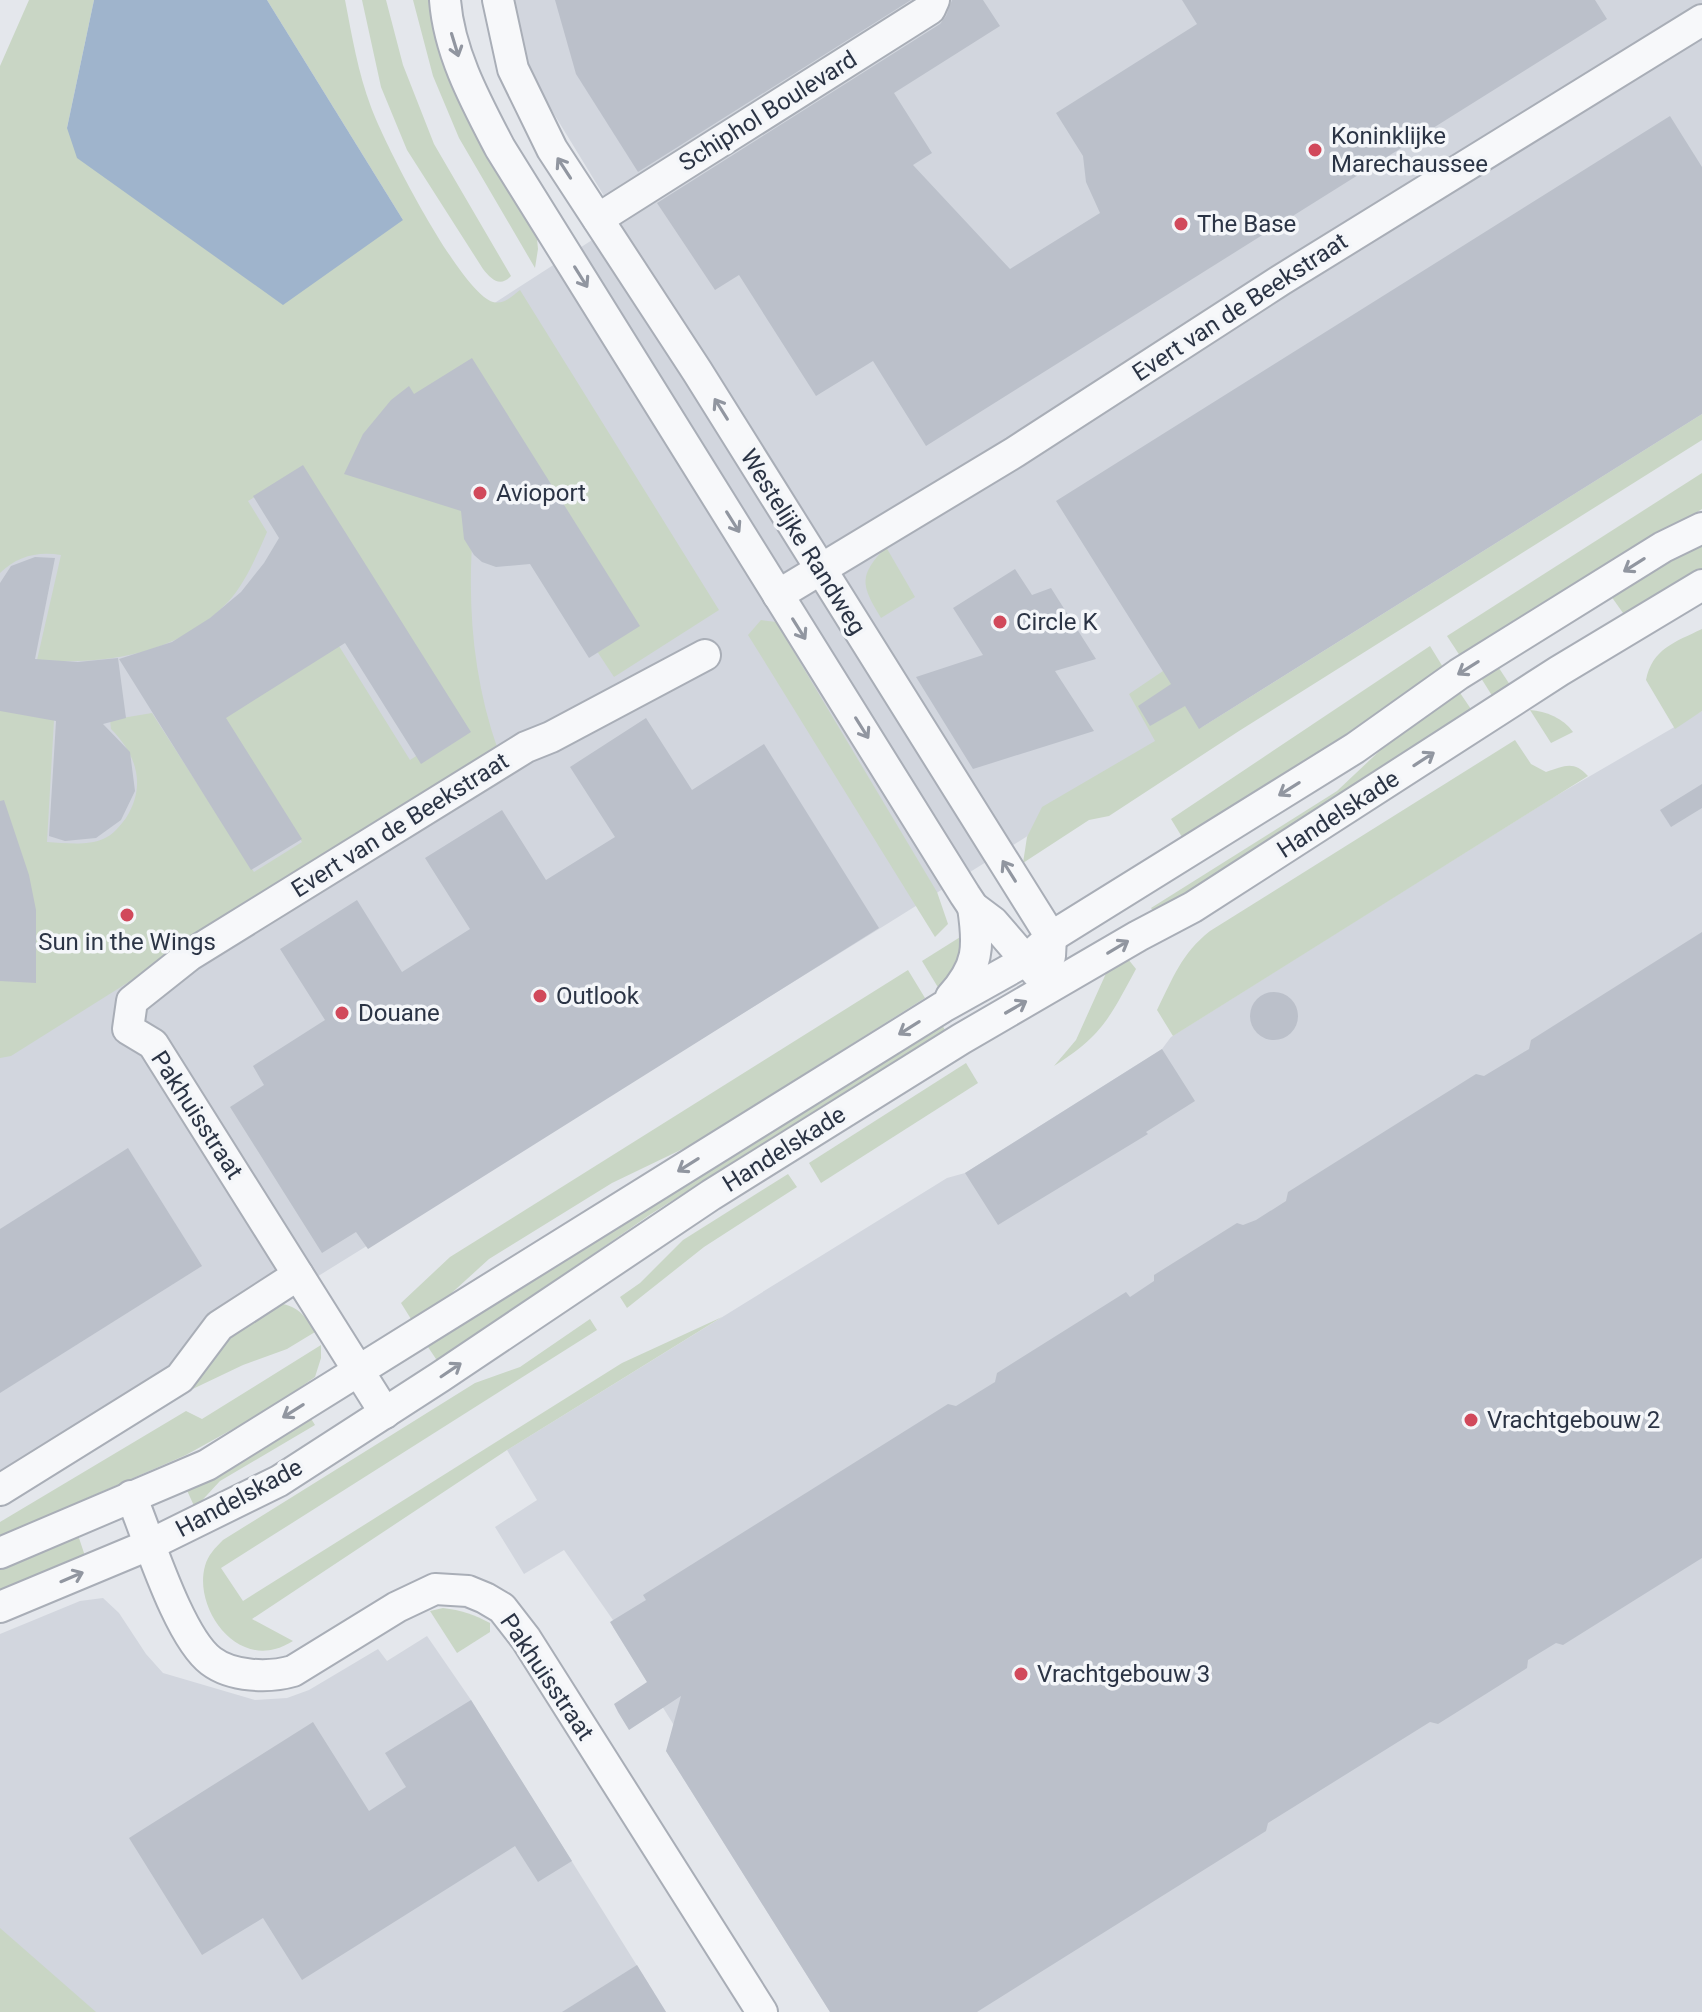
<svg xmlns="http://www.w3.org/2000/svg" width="1702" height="2012" viewBox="0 0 1702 2012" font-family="Roboto,sans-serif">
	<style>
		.built { fill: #d2d6de }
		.green { fill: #c9d6c5 }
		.water { fill: #9fb4cc }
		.building { fill: #bbc0ca }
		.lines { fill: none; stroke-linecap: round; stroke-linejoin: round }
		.minor-casing { stroke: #a9aeb7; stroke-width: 34 }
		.minor { stroke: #f7f8fa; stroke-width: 30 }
		.oneway { stroke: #9196a0 }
		.poi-dot { fill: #d1495b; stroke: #f4f6f9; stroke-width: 3 }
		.labels { text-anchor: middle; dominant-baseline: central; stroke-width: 7; stroke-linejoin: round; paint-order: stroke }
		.street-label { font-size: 24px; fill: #2b3445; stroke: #f4f6f9 }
		.poi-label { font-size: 24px; fill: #2b3445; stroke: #f4f6f9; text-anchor: start }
	</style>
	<rect width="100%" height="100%" fill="#e4e7ec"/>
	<g class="built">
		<polygon points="515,0 1702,0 1702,414 887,924 0,1473 0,445 307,424 620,222 521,60"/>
		<polygon points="1702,711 1702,2012 830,2012 666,1751 680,1735 613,1627 613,1620 564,1550 524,1574 495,1527 537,1500 507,1450 947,1178 965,1173 1162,1049 1171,1037 1378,907 1554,797"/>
		<polygon points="103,1598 119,1613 146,1654 163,1673 255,1700 287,1698 309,1690 378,1649 387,1661 427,1636 471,1700 666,2012 0,2012 0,1634 80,1601"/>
	</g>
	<g class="green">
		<path d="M 29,0 L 94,0 L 67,128 L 403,220 L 267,0 L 345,0 C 352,36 358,73 371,107 C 384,143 460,292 493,302 C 504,305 512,296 520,290 L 719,610 L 614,677 L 529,548 L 473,531 C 467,605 473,679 498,750 L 11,1056 L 0,1058 L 0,710 L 54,720 L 47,842 C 65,843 87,846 103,839 C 113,835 120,826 126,818 C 147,785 136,754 111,729 L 110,720 L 152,713 L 254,872 L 302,842 L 209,694 L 324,622 L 410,760 L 449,735 L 288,477 L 248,501 L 267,532 C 257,555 245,584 228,602 C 178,655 105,665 37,660 L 61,555 C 38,551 17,556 0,573 L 0,66 Z"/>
		<path d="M 362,0 L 386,0 L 403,65 L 434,144 L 511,276 C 500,288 491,279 483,269 L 407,150 L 381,87 Z"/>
		<polygon points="413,0 431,0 482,145 537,239 538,249 535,268 459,138 433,76"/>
		<polygon points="1702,414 1702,440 1239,731 1109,816 1089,820 1023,863 1027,837 1042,807 1155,741 1129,694 1166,669 1202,727"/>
		<polygon points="1702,473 1702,509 1464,662 1447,636"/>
		<polygon points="1702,546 1702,573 1628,620 1606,589 1645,565"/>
		<path d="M 886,547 L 915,597 L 881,618 C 861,585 858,576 886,547 Z"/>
		<polygon points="761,620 776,622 937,892 948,924 935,937 748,635"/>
		<path d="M 1702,629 L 1702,711 L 1675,729 L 1646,680 C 1652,649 1675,642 1702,629 Z"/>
		<polygon points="1430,646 1446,672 1182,837 1171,819"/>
		<polygon points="1493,659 1514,691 1496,702 1476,670"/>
		<polygon points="1454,684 1475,715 1156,915 1151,908 1337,791 1443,691"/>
		<path d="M 1530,710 C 1546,711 1563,718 1573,732 L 1551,743 Z"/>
		<path d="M 1515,740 L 1531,764 L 1546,772 C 1564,766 1574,760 1588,776 L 1173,1036 L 1157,1010 C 1173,978 1181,954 1210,931 Z"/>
		<polygon points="965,934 962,957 939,989 922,961"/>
		<path d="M 1124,954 L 1136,969 C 1110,1017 1102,1036 1054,1066 L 1076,1040 L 1108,969 Z"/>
		<polygon points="908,970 925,998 693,1144 612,1183 489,1259 444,1300 411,1319 401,1303 450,1257"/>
		<polygon points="941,1023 945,1030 651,1214 438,1362 426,1344"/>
		<polygon points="966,1063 978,1083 821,1183 809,1163"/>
		<polygon points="788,1174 797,1187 704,1247 627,1308 620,1297 640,1283 683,1240"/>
		<path d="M 283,1304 C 300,1308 306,1317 315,1332 L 287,1349 L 243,1365 L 157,1406 C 186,1376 242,1309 283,1304 Z"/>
		<path d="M 722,1317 L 507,1450 L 252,1619 L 293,1641 C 287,1644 281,1648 275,1649 C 231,1661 194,1605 205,1566 C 208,1555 215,1548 223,1540 L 475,1383 L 520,1367 L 590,1319 L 597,1330 L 221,1568 L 243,1601 L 622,1363 Z"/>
		<polygon points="321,1345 321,1358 315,1377 271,1408 186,1455 0,1536 0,1522 186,1411 202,1419"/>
		<polygon points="310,1417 315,1425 220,1481 195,1508 185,1486"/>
		<polygon points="78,1535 85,1556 0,1591 0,1567"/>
		<path d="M 443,1608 C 461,1610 475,1615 490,1623 L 490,1632 L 457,1653 L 430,1611 Z"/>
		<polygon points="0,1928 96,2012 0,2012"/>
	</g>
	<polygon class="water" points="94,0 267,0 403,220 283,305 77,158 67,128"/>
	<g class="building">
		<polygon points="555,0 911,0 638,172 576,74"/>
		<polygon points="952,0 983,0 1000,26 894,93 932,153 913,165 1010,269 1100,213 1086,182 1083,156 1056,113 1197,24 1182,0 1595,0 1607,19 926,446 873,361 816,396 739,275 715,290 657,203 940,24 946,16"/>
		<polygon points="1670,116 1702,167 1702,414 1199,729 1185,706 1150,726 1138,706 1171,684 1056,501"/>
		<polygon points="472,358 640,626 589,658 530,564 496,567 482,562 474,555 464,539 461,511 344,474 363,434 391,400 409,386 414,394"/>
		<polygon points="303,465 471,732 421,764 345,643 226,718 302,839 251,870 119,659 172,642 210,618 241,592 264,563 279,538 253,496"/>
		<polygon points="35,557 55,558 35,659 78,662 118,658 126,718 103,724 130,752 135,791 121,820 96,838 65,841 49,836 56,721 0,711 0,583 11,566"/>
		<polygon points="1015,569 1032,595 1051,588 1096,659 1055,671 1094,731 973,769 916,677 983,655 953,608"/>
		<polygon points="646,718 692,790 764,744 879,928 368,1249 356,1232 322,1253 230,1107 264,1085 253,1066 325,1020 280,949 357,900 402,972 470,929 425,858 502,810 546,880 615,837 570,767"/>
		<polygon points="1702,784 1702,808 1671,827 1660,810"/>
		<polygon points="4,800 29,875 36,910 36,983 0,981 0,801"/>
		<polygon points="1702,932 1702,1558 1563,1645 1556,1643 1528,1660 1527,1668 1438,1724 1430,1722 1268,1823 1266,1831 977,2012 830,2012 666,1751 681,1696 629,1730 618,1712 614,1704 647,1682 610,1622 646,1600 643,1595 948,1404 956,1406 995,1382 997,1373 1126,1292 1130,1297 1154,1281 1154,1275 1237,1223 1243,1225 1256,1220 1286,1201 1288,1192 1476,1074 1484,1076 1529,1049 1531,1040"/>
		<circle cx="1274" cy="1016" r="24"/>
		<polygon points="1162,1049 1195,1101 1146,1132 1148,1134 998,1225 965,1173"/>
		<polygon points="128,1148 202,1266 0,1393 0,1229"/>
		<polygon points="471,1700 572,1861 538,1882 515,1846 302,1980 263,1918 202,1955 129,1838 313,1722 369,1811 406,1787 385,1753"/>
		<polygon points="637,1965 666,2012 562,2012"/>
	</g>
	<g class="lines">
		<defs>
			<g id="minor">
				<path d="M 445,0 C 449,53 476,102 500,148 L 965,895 L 973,907 L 993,922 L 1037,973"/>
				<polyline points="498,0 513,69 552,149 697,371 1051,937 1050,956"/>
				<polyline points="598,219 930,9 934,0"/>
				<polyline points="778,595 1015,452 1281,280 1702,20"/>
				<path d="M 951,997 C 979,966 979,947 973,907"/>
				<polyline points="385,1413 153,1044 128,1029 132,1001 190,955 526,747 551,737 705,655"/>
				<polyline points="0,1490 180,1378 219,1326 298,1275"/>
				<path d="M 131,1496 C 148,1536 178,1636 211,1661 C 232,1677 269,1678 293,1671 L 397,1607 L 435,1589 L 468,1591 L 485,1598 L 502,1608 L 526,1639 L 762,2012"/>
				<polyline points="0,1553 207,1465 943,1007 1025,961 1051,937 1355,748 1459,674 1663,547 1702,528"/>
				<polyline points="0,1607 151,1544 279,1481 440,1377 711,1195 961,1039 1138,936 1193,907 1559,671 1702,585"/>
			</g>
		</defs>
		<use href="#minor" class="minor-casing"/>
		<use href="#minor" class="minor"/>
	</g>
	<defs><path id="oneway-shaft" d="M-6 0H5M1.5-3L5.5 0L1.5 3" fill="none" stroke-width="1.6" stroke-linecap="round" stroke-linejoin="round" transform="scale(2)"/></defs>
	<g class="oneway">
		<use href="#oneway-shaft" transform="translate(455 45) rotate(73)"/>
		<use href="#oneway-shaft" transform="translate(564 168) rotate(-123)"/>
		<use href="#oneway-shaft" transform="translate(581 277) rotate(58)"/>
		<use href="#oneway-shaft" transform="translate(721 409) rotate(-122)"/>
		<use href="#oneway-shaft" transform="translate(733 522) rotate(58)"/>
		<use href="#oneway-shaft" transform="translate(1634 565) rotate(148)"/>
		<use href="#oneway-shaft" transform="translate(799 629) rotate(58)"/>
		<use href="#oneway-shaft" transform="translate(1468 668) rotate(148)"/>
		<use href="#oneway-shaft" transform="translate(862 728) rotate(58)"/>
		<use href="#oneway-shaft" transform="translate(1424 759) rotate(-33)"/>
		<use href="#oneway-shaft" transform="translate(1289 789) rotate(148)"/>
		<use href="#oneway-shaft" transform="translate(1009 871) rotate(-122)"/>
		<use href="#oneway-shaft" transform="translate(1118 947) rotate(-31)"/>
		<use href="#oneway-shaft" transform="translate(1016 1007) rotate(-30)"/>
		<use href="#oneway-shaft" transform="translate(909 1028) rotate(148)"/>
		<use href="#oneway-shaft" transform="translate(688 1165) rotate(148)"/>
		<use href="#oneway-shaft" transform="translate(451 1370) rotate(-34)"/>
		<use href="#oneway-shaft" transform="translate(293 1411) rotate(148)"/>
		<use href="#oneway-shaft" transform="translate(72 1577) rotate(-23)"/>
	</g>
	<g class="poi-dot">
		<circle cx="1315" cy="150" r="8"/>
		<circle cx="1181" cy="224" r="8"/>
		<circle cx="480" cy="493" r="8"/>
		<circle cx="1000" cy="622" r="8"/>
		<circle cx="127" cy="915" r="8"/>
		<circle cx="540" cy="996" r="8"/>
		<circle cx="342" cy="1013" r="8"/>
		<circle cx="1471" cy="1420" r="8"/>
		<circle cx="1021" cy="1674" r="8"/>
	</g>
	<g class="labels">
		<g class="street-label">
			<text transform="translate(768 111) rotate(-32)">Schiphol Boulevard</text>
			<text transform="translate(1240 307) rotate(-33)">Evert van de Beekstraat</text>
			<text transform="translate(803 542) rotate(58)">Westelijke Randweg</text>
			<text transform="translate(1338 814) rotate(-33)">Handelskade</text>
			<text transform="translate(400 825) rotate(-32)">Evert van de Beekstraat</text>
			<text transform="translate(197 1115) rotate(57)">Pakhuisstraat</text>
			<text transform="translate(784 1149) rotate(-32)">Handelskade</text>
			<text transform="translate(239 1498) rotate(-28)">Handelskade</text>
			<text transform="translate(547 1677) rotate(56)">Pakhuisstraat</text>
		</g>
		<g class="poi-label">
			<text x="1331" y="136">Koninklijke<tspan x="1331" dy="28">Marechaussee</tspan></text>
			<text x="1197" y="224">The Base</text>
			<text x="496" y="493">Avioport</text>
			<text x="1016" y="622">Circle K</text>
			<text x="127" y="942" text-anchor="middle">Sun in the Wings</text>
			<text x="556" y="996">Outlook</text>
			<text x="358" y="1013">Douane</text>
			<text x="1487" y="1420">Vrachtgebouw 2</text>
			<text x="1037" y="1674">Vrachtgebouw 3</text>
		</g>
	</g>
</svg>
